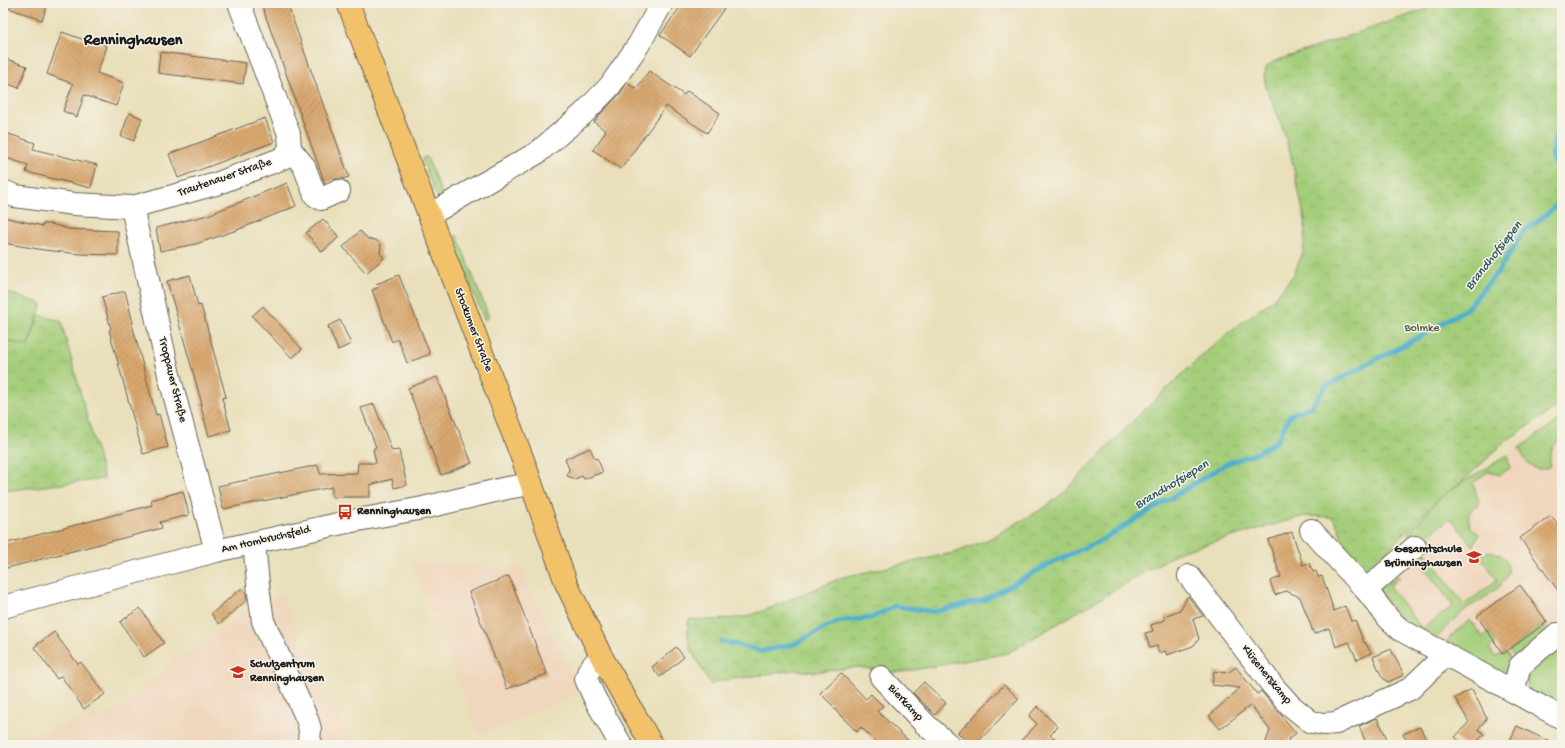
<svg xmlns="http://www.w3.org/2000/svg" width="1565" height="748" viewBox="0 0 1565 748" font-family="'Gochi Hand',sans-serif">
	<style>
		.built { fill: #efd6bc }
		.grass { fill: #a5ce7a; stroke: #60754b }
		.park { fill: url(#park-crowns); stroke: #60754b }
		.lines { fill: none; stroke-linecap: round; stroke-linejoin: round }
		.stream { stroke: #4cafcb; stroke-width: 5 }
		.building { fill: url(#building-hatch) }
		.minor-casing { stroke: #646053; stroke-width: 24 }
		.major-casing { stroke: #646053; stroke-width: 24 }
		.minor { stroke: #fff; stroke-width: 22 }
		.major { stroke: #f2c26a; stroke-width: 22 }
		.labels { text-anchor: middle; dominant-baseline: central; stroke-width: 3; stroke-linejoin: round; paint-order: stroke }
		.street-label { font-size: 12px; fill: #1c1c1c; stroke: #f7f3e8 }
		.park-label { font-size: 12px; fill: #4c5a3d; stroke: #f7f3e8 }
		.poi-label { font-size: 12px; font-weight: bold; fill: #1c1c1c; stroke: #f7f3e8; text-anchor: start }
		.water-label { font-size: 13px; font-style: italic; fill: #2f5762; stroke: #f7f3e8 }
		.district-label { font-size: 16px; font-weight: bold; fill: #1c1c1c; stroke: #f7f3e8 }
	</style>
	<defs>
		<pattern id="park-crowns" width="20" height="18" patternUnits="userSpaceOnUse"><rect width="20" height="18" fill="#a5ce7a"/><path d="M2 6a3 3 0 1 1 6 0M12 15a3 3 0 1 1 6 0" fill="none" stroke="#8db069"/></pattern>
		<pattern id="building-hatch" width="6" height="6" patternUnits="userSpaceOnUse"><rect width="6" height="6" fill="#d8a76f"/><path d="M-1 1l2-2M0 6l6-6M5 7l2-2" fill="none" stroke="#b98f60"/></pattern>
	</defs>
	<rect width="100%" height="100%" fill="#f7f3e8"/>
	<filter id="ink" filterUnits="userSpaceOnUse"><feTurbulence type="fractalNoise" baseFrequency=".025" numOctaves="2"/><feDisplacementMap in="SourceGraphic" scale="8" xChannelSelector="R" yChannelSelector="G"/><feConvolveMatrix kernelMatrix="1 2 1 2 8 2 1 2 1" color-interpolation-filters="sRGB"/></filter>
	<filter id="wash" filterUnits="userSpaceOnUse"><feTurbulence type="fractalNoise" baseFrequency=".012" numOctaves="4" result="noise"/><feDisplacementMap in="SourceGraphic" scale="16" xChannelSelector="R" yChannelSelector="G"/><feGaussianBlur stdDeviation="0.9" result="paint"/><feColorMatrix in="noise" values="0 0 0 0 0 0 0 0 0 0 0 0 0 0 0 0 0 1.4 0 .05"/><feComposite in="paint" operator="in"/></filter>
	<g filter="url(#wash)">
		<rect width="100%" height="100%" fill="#e9dfba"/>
		<g class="built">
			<polygon points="1562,418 1562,706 1407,625 1366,579 1445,493 1508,455"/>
			<polygon points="412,563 522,568 537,605 581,692 480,736 437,626 440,624 436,613 432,615"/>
			<polygon points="281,595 331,709 357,745 3,745 3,741 122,709 167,667 253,609"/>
		</g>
		<g class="grass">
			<polygon points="425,157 427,157 445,202 439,203 422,159"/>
			<polygon points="457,235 489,317 486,320 484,319 452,238"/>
			<polygon points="3,291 42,304 28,346 3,340"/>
			<path d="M 1562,418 L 1562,438 C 1552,446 1548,453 1551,466 C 1533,475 1526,463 1519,448 Z"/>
			<path d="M 1508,455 L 1508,461 L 1511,467 L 1500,475 L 1489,471 L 1473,483 L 1479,502 L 1479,505 C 1469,507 1466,519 1471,527 C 1473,529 1476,532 1479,534 L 1473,547 L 1451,518 L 1429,534 L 1434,542 L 1424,550 L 1464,605 L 1497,580 L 1479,556 C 1485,552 1490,550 1496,553 C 1503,555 1506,559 1508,566 C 1512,586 1478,600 1465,610 C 1453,620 1444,630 1434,641 L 1403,623 L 1378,589 L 1398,576 L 1400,578 L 1389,586 L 1422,629 L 1453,606 L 1418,559 L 1408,567 L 1417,546 L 1407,534 L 1445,493 Z"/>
			<polygon points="1470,620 1482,637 1488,632 1496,643 1489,648 1495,657 1506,652 1514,664 1510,668 1503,679 1443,646 1451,636"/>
			<path d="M 1547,622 C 1547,638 1527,652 1518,662 L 1509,650 Z"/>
			<polygon points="1562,640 1562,711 1530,691 1527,683 1527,674"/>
		</g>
		<g class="park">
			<path d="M 1444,3 L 1562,3 L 1562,403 L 1506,441 L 1464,480 L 1436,501 L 1377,561 L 1364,577 C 1355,565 1348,552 1342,539 C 1339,530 1338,523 1331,517 L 1304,516 L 1179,552 L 1008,653 L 902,672 L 885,672 L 859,667 L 815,672 L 794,670 L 720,681 L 711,685 C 699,662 683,646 689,619 L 716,620 L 744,617 L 763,611 L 843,577 L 957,552 L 989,539 L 1047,506 L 1064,492 L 1139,415 L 1206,352 L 1233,329 L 1271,301 L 1293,276 L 1303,252 L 1305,238 L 1305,220 L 1290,152 L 1279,118 L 1266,88 L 1264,76 L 1267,66 L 1273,62 L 1287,57 Z"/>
			<polygon points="39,315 61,321 104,479 3,491 3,340 28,346"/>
		</g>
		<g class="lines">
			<g class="stream">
				<polyline points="1562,123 1557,129 1552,156 1562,177"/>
				<polyline points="721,641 762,651 794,644 837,622 871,618 895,606 934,612 984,600 1051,563 1100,541 1228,463 1257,453 1277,441 1290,415 1312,406 1326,386 1419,337 1466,309 1497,273 1524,231 1547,214 1561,201 1562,199"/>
			</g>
		</g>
		<g id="blocks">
			<g class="building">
				<polygon points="3,3 48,3 42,20 3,6"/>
				<polygon points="261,3 287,3 349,177 342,179 334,179 325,184"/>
				<polygon points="683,3 728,3 690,56 660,35"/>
				<polygon points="62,32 93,43 93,41 107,46 97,73 124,83 116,106 84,95 77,117 63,111 73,84 47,74"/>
				<polygon points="160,52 246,63 243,84 158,73"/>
				<polygon points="3,58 27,66 19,88 3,82"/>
				<polygon points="649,71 684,95 687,91 720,113 707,133 666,106 621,169 593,150 606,131 594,122 600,114 619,95 627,83 636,89"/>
				<polygon points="129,113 142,118 134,141 121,136"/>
				<polygon points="265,118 274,142 178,178 169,154"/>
				<polygon points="3,132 35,143 33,149 97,165 91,188 26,172 28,165 3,157"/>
				<polygon points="287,183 296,206 237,230 196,244 160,251 156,228 208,215"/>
				<polygon points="3,217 43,226 43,224 51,224 69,229 118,231 118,255 80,254 44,250 3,243"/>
				<polygon points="323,219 339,237 322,252 306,233"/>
				<polygon points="360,231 368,239 376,240 381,245 380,253 384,258 366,273 343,247"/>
				<polygon points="190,275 198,306 201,305 226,397 222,398 231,430 209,436 200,404 202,404 167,281"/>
				<polygon points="399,275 430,354 407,363 398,339 392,342 372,290 379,287 376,284"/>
				<polygon points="125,291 133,323 132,324 156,415 159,414 168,447 143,454 109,330 111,329 102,297"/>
				<polygon points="263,306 302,349 292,358 252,316"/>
				<polygon points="340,320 351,344 338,350 328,326"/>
				<polygon points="437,377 472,463 441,475 408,388"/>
				<polygon points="374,404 392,451 399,450 407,485 394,488 392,479 370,485 370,497 332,497 332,487 223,509 218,486 318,465 320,474 357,473 358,463 376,463 373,449 376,447 361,408"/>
				<polygon points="590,448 595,459 597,458 603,472 584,479 582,476 575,479 567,476 569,469 565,459"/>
				<polygon points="183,491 189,515 160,522 162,528 3,569 3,544 152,505 151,500"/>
				<polygon points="1551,516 1562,531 1562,596 1520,538"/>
				<polygon points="1292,532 1303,565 1309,563 1313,572 1316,571 1318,577 1322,576 1334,611 1345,606 1351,621 1355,620 1364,643 1365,642 1371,653 1357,660 1349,642 1336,647 1329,628 1314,634 1300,597 1286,591 1275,595 1270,581 1281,577 1268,540"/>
				<polygon points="509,576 547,674 507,689 469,592"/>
				<polygon points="1520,585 1547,622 1503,654 1477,616"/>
				<polygon points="242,588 246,593 247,600 219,624 211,614"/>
				<polygon points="1188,596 1203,616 1193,619 1199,639 1193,646 1167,655 1165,651 1159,653 1157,646 1150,648 1145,633 1153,631 1151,625 1165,620 1164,616 1180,610"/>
				<polygon points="140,608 164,643 144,657 120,622"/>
				<polygon points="54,632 78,664 81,662 105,694 84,709 61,676 57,679 34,647"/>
				<polygon points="676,647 684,657 660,677 652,667"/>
				<polygon points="1391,649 1404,675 1388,682 1382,677 1373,657"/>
				<polygon points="1236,667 1257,694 1261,691 1296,733 1289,739 1287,745 1265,745 1270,730 1251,705 1220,729 1209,716 1240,688 1212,685 1214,671 1227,673"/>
				<polygon points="841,673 866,699 871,694 883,706 877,711 913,745 879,745 861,727 857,732 838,713 834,708 835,708 820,693"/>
				<polygon points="924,682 946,703 935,715 913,693"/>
				<polygon points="1004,685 1019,699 975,745 970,745 958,733"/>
				<polygon points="1472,689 1487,719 1478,729 1484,734 1474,745 1464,745 1455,737 1469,722 1455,698"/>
				<polygon points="1037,706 1058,727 1050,735 1065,745 1017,745 1037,724 1029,716"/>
				<polygon points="1377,718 1386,736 1384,745 1367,745 1359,726"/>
				<polygon points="1517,726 1557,745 1508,745"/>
				<polygon points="1420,727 1429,745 1409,745 1403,734"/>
			</g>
		</g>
	</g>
	<g filter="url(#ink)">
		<use href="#blocks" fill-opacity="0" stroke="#646053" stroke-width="1"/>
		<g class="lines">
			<defs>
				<g id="minor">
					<polyline points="290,149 304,166 315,195 321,199 339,191"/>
					<polyline points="3,191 15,196 74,204 132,207 216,184 283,158 290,149 289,134 239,3"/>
					<polyline points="132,207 169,375 216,551"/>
					<polyline points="429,215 537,153 583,114 610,86 639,44 662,3"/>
					<polyline points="1311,530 1366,590 1389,619 1401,630 1562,718"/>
					<polyline points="254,543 259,593 263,621 307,719 310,729 309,742 312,745"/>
					<polyline points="1189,576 1273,686 1290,705 1311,722 1324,724 1336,723 1410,689 1436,664 1442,652"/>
					<polyline points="1366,590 1415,547"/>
					<polyline points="3,607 216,551 347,522 423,508 507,488 531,484"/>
					<polyline points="601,656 589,670 586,679 595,699 621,745"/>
					<polyline points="881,677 925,724 949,745"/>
					<polyline points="1513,691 1520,666 1557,634"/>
				</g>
				<polyline id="major" points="348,3 523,460 566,583 601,656 652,745"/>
			</defs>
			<use href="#minor" class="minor-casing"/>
			<use href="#major" class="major-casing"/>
			<use href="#minor" class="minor"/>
			<use href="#major" class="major"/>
		</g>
	</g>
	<defs>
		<symbol id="bus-bare" viewBox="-9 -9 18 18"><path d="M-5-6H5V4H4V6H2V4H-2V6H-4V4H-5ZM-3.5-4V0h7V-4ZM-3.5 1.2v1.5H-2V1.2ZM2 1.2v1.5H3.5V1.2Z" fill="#c8321e" stroke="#f7f3e8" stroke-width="2.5" paint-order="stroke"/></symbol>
		<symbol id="school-bare" viewBox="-9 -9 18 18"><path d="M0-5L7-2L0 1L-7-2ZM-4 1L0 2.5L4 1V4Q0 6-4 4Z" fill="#c8321e" stroke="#f7f3e8" stroke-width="2.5" paint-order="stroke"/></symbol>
	</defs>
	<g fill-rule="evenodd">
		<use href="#bus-bare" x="334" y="501" width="22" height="22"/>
		<use href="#school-bare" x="1463" y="546" width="22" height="22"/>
		<use href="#school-bare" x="227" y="661" width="22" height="22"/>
	</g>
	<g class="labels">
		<g class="street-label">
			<text transform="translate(225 178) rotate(-19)">Trautenauer Straße</text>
			<text transform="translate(473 330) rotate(69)">Stockumer Straße</text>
			<text transform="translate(172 380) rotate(76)">Troppauer Straße</text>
			<text transform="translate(266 540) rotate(-13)">Am Hombruchsfeld</text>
			<text transform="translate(1266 675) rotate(51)">Klüsenerskamp</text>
			<text transform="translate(905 703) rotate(47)">Bierkamp</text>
		</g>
		<g class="park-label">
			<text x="1422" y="329">Bolmke</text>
		</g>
		<g class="poi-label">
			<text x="357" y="512">Renninghausen</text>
			<text x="1462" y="550" text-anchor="end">Gesamtschule<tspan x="1462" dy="14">Brünninghausen</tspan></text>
			<text x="250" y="665">Schulzentrum<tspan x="250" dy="14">Renninghausen</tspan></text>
		</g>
		<g class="water-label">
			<text transform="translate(1494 256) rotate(-52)">Brandhofsiepen</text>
			<text transform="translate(1172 485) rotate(-31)">Brandhofsiepen</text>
		</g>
		<g class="district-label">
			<text x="133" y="41">Renninghausen</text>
		</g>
	</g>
	<rect width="1565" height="748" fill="none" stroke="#f7f3e8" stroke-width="16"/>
</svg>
